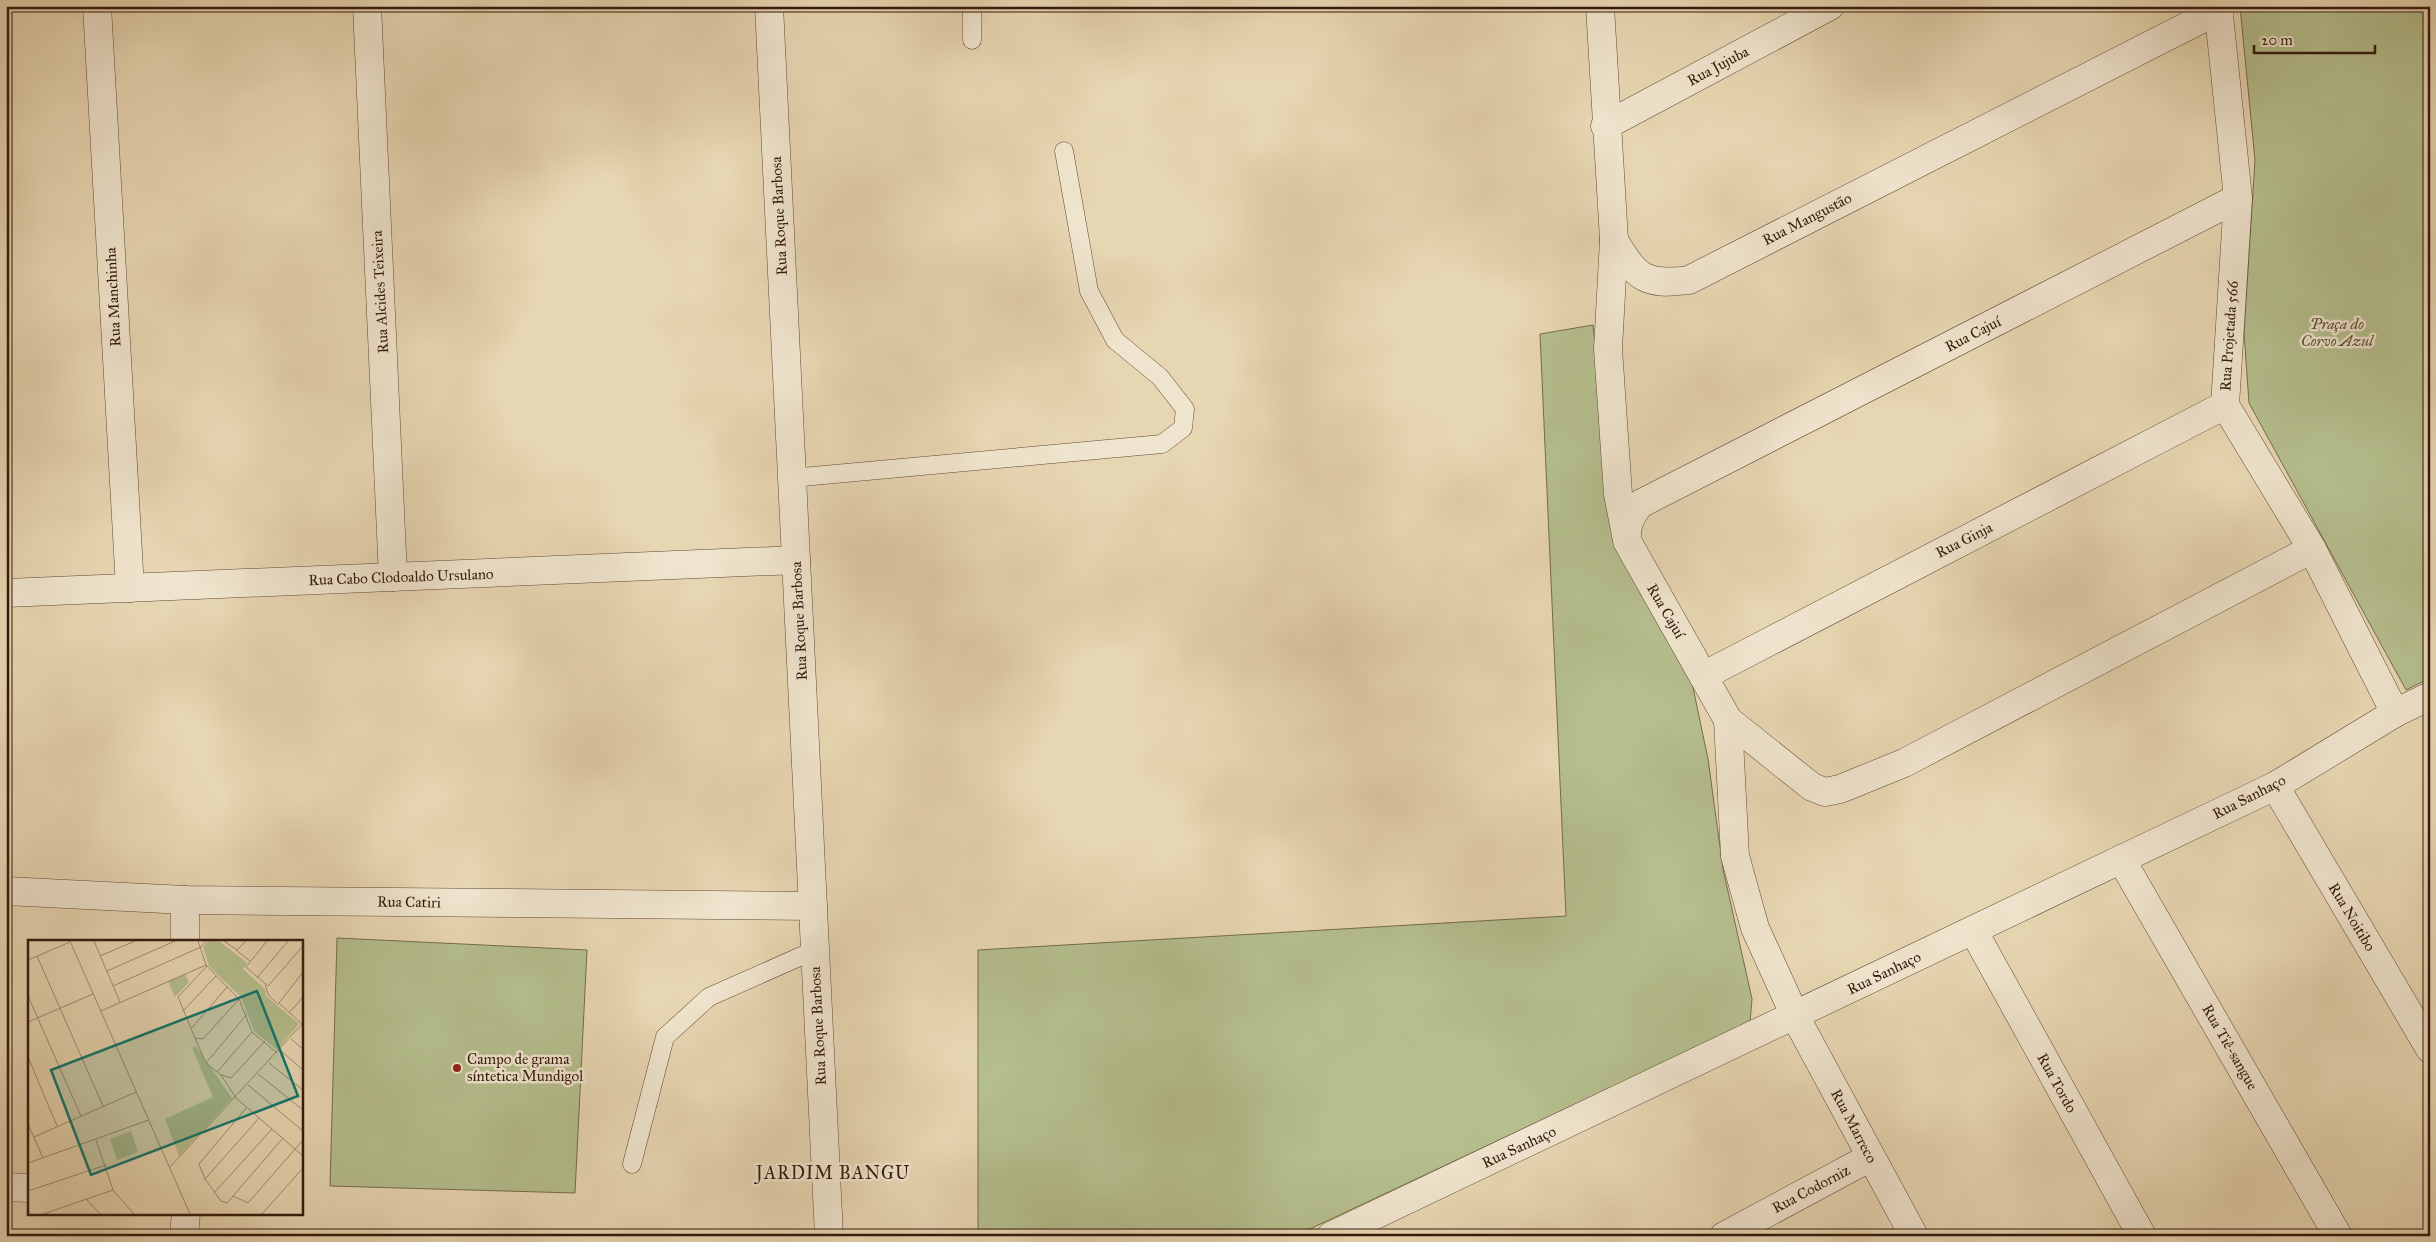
<svg xmlns="http://www.w3.org/2000/svg" width="2436" height="1242" viewBox="0 0 2436 1242" font-family="'IM FELL Great Primer',serif">
	<style>
		.green { fill: #b5be8d; stroke: #756c4d }
		.lines { fill: none; stroke-linecap: round; stroke-linejoin: round }
		.service-casing { stroke: #624836; stroke-width: 19 }
		.minor-casing { stroke: #624836; stroke-width: 29 }
		.tertiary-casing { stroke: #624836; stroke-width: 29 }
		.service { stroke: #efe4cd; stroke-width: 18 }
		.minor { stroke: #efe4cd; stroke-width: 28 }
		.tertiary { stroke: #efe4cd; stroke-width: 28 }
		.poi-dot { fill: #8f2418; stroke: #efe4cd; stroke-width: 2 }
		.labels { text-anchor: middle; dominant-baseline: central; stroke-width: 5; stroke-linejoin: round; paint-order: stroke }
		.street-label { font-size: 15px; fill: #35190d; stroke: #efe4cd }
		.park-label { font-size: 15px; font-style: italic; fill: #5b4b33; stroke: #efe4cd }
		.poi-label { font-size: 15px; fill: #35190d; stroke: #efe4cd; text-anchor: start }
		.quarter-label { font-size: 18px; letter-spacing: 1px; fill: #35190d; stroke: #efe4cd }
		.inset-road { fill: none; stroke: #a08a70; stroke-width: 1 }
		.view { fill: #0f766e; fill-opacity: 0.15; stroke: #0f766e; stroke-width: 2.5 }
		.inset-edge { fill: none; stroke: #35190d; stroke-width: 2.5 }
	</style>
	<rect width="100%" height="100%" fill="#e7d6b2"/>
	<filter id="stains"><feTurbulence type="fractalNoise" baseFrequency=".004" numOctaves="4"/><feColorMatrix values="0 0 0 0 .2 0 0 0 0 .09 0 0 0 0 .02 0 0 0 .5 -.17"/></filter>
	<radialGradient id="worn" r=".72"><stop offset=".6" stop-color="#630" stop-opacity="0"/><stop offset="1" stop-color="#630" stop-opacity=".3"/></radialGradient>
	<g class="green">
		<polygon points="2240,6 2430,6 2430,678 2406,690 2249,403 2244,333 2255,160"/>
		<polygon points="1593,325 1614,530 1691,678 1708,759 1723,869 1752,999 1750,1022 1295,1236 978,1236 978,950 1566,916 1540,334"/>
		<polygon points="337,938 587,950 575,1193 330,1186"/>
	</g>
	<g class="lines">
		<defs>
			<g id="service">
				<polyline points="972,40 972,6"/>
				<polyline points="791,478 1162,444 1183,428 1185,409 1160,377 1115,340 1089,291 1064,151"/>
				<polyline points="632,1164 665,1037 709,997 815,950"/>
			</g>
			<g id="minor">
				<polyline points="97,6 130,588"/>
				<polyline points="367,6 393,577"/>
				<path d="M 1600,6 L 1614,240 C 1635,277 1645,286 1689,280 L 2219,10"/>
				<polyline points="2218,6 2238,198 2225,405 2312,549 2395,713"/>
				<polyline points="1605,126 1830,6"/>
				<path d="M 2238,198 L 1640,504 C 1630,517 1626,525 1627,541 L 1728,720 L 1812,787 L 1825,792 L 1840,789 L 1904,763 L 2312,549"/>
				<polyline points="1614,240 1608,349 1618,494 1626,535"/>
				<polyline points="6,593 796,560"/>
				<polyline points="1703,676 2225,405"/>
				<polyline points="1728,720 1735,856 1755,928 1795,1016 1914,1236"/>
				<polyline points="2275,786 2430,1049"/>
				<polyline points="2121,859 2338,1236"/>
				<polyline points="1973,930 2142,1236"/>
				<polyline points="185,941 185,900"/>
				<polyline points="6,1187 29,1188"/>
				<polyline points="184,1236 186,1213"/>
				<polyline points="1331,1236 2275,786 2395,713 2430,696"/>
				<polyline points="1724,1236 1871,1157"/>
			</g>
			<g id="tertiary">
				<polyline points="769,6 829,1236"/>
				<polyline points="6,891 185,900 813,906"/>
			</g>
		</defs>
		<use href="#service" class="service-casing"/>
		<use href="#minor" class="minor-casing"/>
		<use href="#tertiary" class="tertiary-casing"/>
		<use href="#service" class="service"/>
		<use href="#minor" class="minor"/>
		<use href="#tertiary" class="tertiary"/>
	</g>
	<circle class="poi-dot" cx="457" cy="1068" r="5"/>
	<g class="labels">
		<g class="street-label">
			<text transform="translate(1718 66) rotate(-28)">Rua Jujuba</text>
			<text transform="translate(779 216) rotate(-93)">Rua Roque Barbosa</text>
			<text transform="translate(1807 219) rotate(-27)">Rua Mangustão</text>
			<text transform="translate(380 292) rotate(-93)">Rua Alcides Teixeira</text>
			<text transform="translate(113 297) rotate(-93)">Rua Manchinha</text>
			<text transform="translate(1973 334) rotate(-27)">Rua Cajuí</text>
			<text transform="translate(2229 336) rotate(-86)">Rua Projetada 566</text>
			<text transform="translate(1964 540) rotate(-27)">Rua Ginja</text>
			<text transform="translate(401 577) rotate(-2)">Rua Cabo Clodoaldo Ursulano</text>
			<text transform="translate(1666 611) rotate(60)">Rua Cajuí</text>
			<text transform="translate(799 621) rotate(-93)">Rua Roque Barbosa</text>
			<text transform="translate(2249 797) rotate(-27)">Rua Sanhaço</text>
			<text transform="translate(409 902) rotate(1)">Rua Catiri</text>
			<text transform="translate(2352 917) rotate(59)">Rua Noitibo</text>
			<text transform="translate(1884 973) rotate(-26)">Rua Sanhaço</text>
			<text transform="translate(818 1026) rotate(-93)">Rua Roque Barbosa</text>
			<text transform="translate(2230 1047) rotate(60)">Rua Tiê-sangue</text>
			<text transform="translate(2057 1083) rotate(61)">Rua Tordo</text>
			<text transform="translate(1854 1126) rotate(62)">Rua Marreco</text>
			<text transform="translate(1519 1147) rotate(-25)">Rua Sanhaço</text>
			<text transform="translate(1811 1189) rotate(-28)">Rua Codorniz</text>
		</g>
		<g class="park-label">
			<text x="2337" y="324">Praça do<tspan x="2337" dy="17">Corvo Azul</tspan></text>
		</g>
		<g class="poi-label">
			<text x="467" y="1059">Campo de grama<tspan x="467" dy="17">síntetica Mundigol</tspan></text>
		</g>
		<g class="quarter-label">
			<text x="833" y="1173">JARDIM BANGU</text>
		</g>
	</g>
	<g transform="translate(28 940)">
		<rect width="275" height="275" fill="#e7d6b2"/>
		<path d="M 180,1 L 191,1 L 219,23 L 215,29 L 237,49 L 238,56 L 271,84 L 249,110 L 226,91 L 213,57 L 181,26 L 175,7 ZM 157,34 L 161,42 L 147,57 L 140,41 ZM 168,106 L 204,158 L 151,216 L 137,179 L 185,157 L 164,108 ZM 103,191 L 110,212 L 89,220 L 82,199 Z" fill="#b5be8d"/>
		<path class="inset-road" d="M 42,1 L 162,274M 66,1 L 92,62M 170,1 L 178,25 L 211,59 L 224,92 L 249,113M 196,1 L 209,10 L 218,1M 239,1 L 218,27 L 240,46 L 275,6M 208,10 L 222,21M 9,16 L 75,166M 72,16 L 107,1M 0,20 L 42,2M 179,26 L 150,57 L 167,98 L 175,99 L 211,59M 79,31 L 147,1M 275,32 L 251,63 L 275,85M 229,38 L 260,1M 237,45 L 241,56 L 251,65M 85,46 L 173,7 L 178,1M 0,56 L 53,176M 73,71 L 178,25M 155,71 L 188,36M 261,73 L 275,57M 219,74 L 178,123 L 193,135 L 203,138 L 237,101M 0,82 L 65,54M 163,89 L 199,47M 167,98 L 177,121M 263,99 L 275,109M 252,110 L 275,130M 0,117 L 29,186M 241,123 L 275,150M 189,132 L 224,92M 230,134 L 275,170M 193,135 L 208,158 L 275,216M 220,145 L 275,191M 219,167 L 171,224 L 177,239 L 193,261 L 199,263 L 255,198M 0,184 L 15,218M 6,197 L 108,152M 68,200 L 85,250 L 106,274M 0,223 L 121,180M 142,227 L 275,83M 177,239 L 231,178M 0,251 L 78,225M 186,253 L 244,189M 205,256 L 220,263 L 275,200M 58,259 L 72,274M 15,274 L 85,250M 234,274 L 275,228"/>
		<path class="view" d="M 229,51 L 270,156 L 63,235 L 23,130 Z"/>
		<rect width="275" height="275" class="inset-edge"/>
	</g>
	<rect width="2436" height="1242" fill="none" stroke="#e7d6b2" stroke-width="25"/>
	<rect x="8" y="8" width="2421" height="1227" fill="none" stroke="#35190d" stroke-width="2.5"/>
	<rect x="12" y="12" width="2411" height="1217" fill="none" stroke="#35190d"/>
	<path d="M2254 45v8h121v-8" fill="none" stroke="#35190d" stroke-width="2.5"/>
	<text x="2261" y="45" font-size="15" fill="#35190d" stroke="#efe4cd" stroke-width="4" paint-order="stroke">20 m</text>
	<rect width="100%" height="100%" filter="url(#stains)"/>
	<rect width="100%" height="100%" fill="url(#worn)"/>
</svg>
